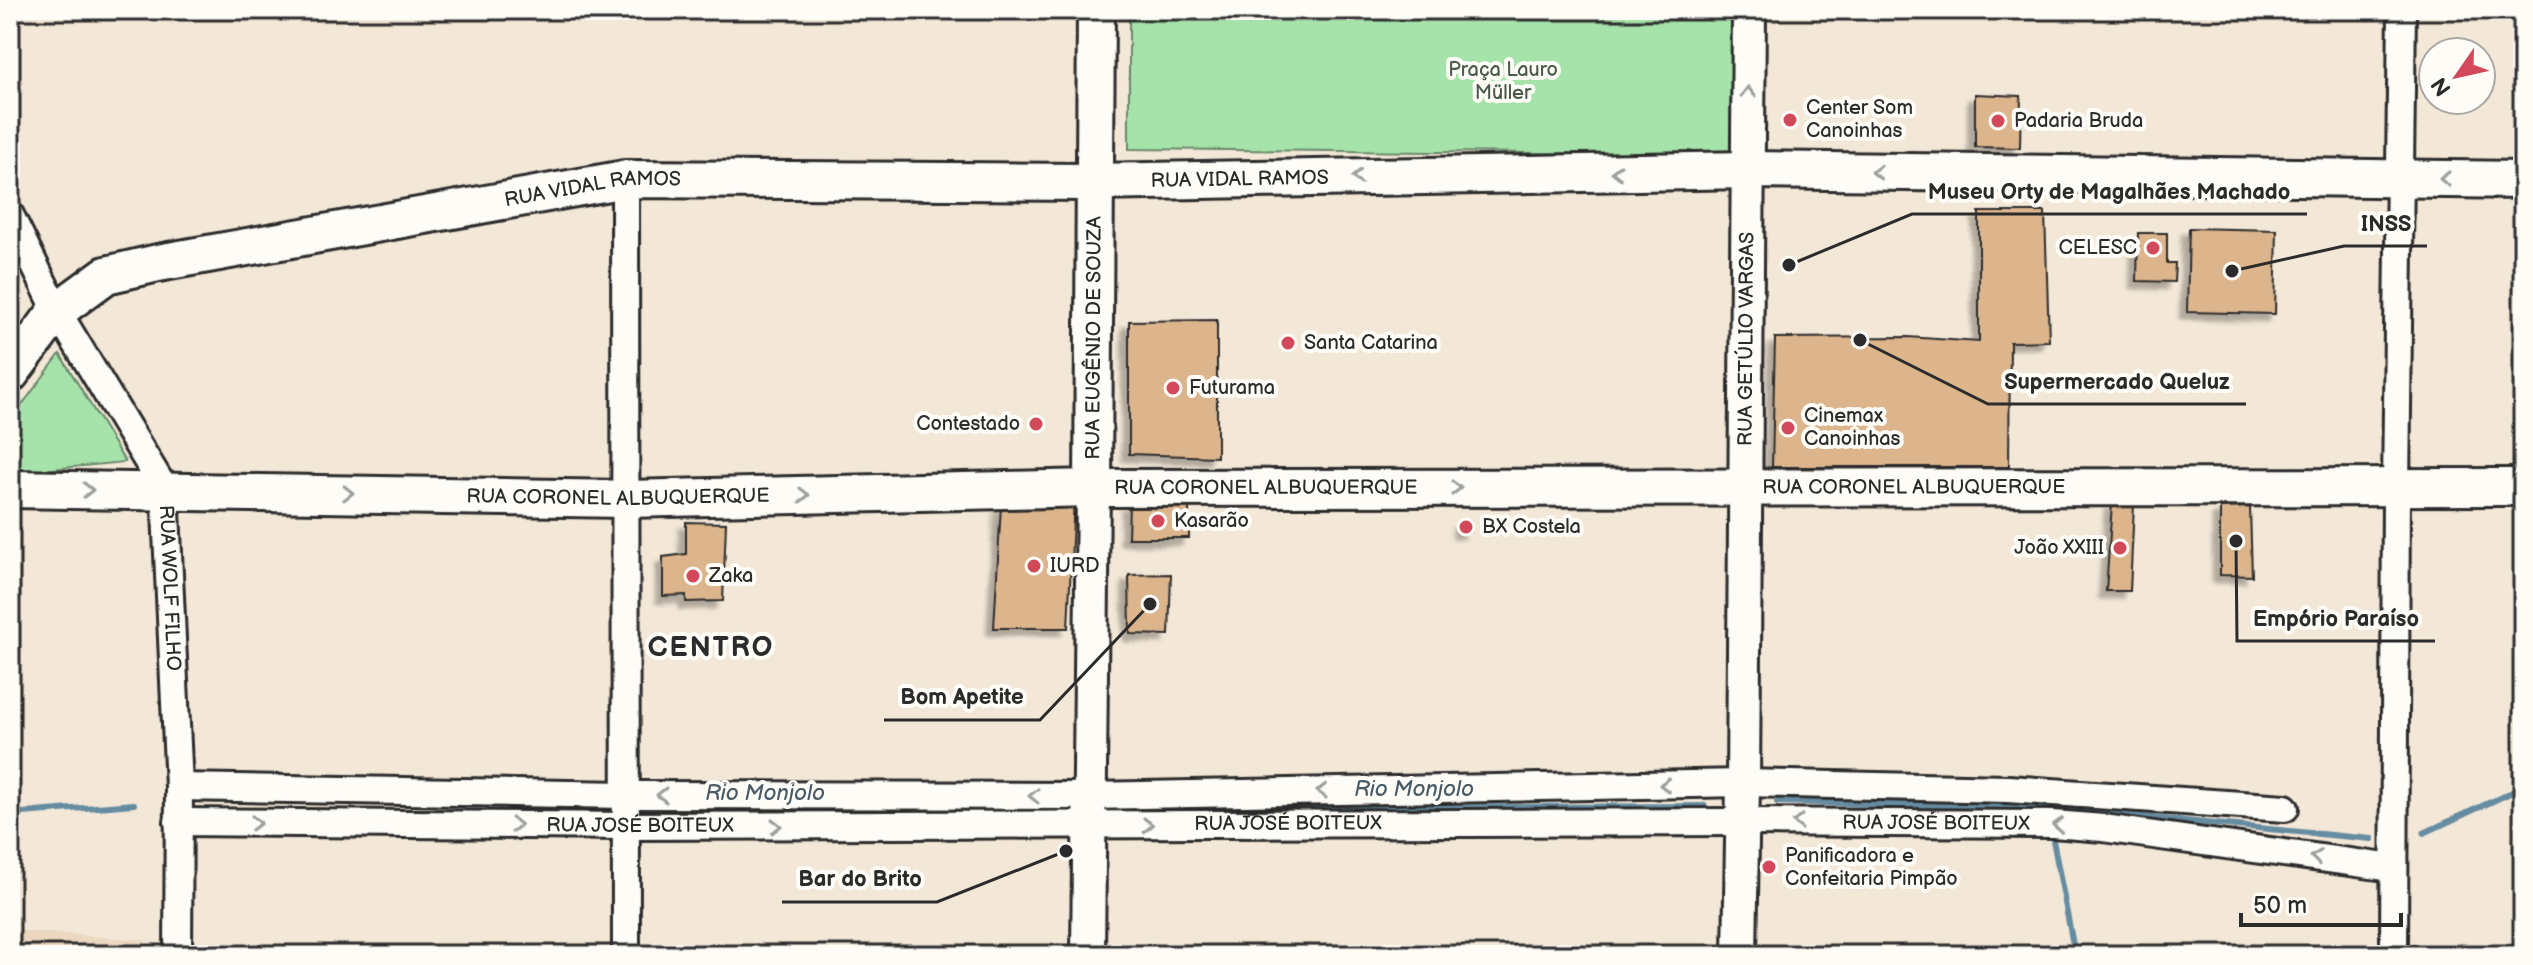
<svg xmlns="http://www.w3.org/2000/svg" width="2533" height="965" viewBox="0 0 2533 965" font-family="'Balsamiq Sans',sans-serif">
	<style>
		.built { fill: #ecd8c1 }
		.green { fill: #a6e3aa; stroke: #68876a; stroke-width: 2 }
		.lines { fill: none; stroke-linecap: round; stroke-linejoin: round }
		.stream { stroke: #668ca1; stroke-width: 6 }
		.building { fill: #dcb58d; stroke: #2b2b2b; stroke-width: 2; filter: url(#shadow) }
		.minor-casing { stroke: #2b2b2b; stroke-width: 32 }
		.tertiary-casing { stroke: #2b2b2b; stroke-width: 38 }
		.secondary-casing { stroke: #2b2b2b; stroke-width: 42 }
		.minor { stroke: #fdfcf7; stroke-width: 26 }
		.tertiary { stroke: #fdfcf7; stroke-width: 32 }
		.secondary { stroke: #fdfcf7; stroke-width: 36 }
		.oneway { stroke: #9e9e9b }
		.poi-dot { fill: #d1495b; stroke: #fdfcf7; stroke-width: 3 }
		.labels { text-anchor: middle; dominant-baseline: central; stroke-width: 8; stroke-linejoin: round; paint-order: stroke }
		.park-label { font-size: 20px; fill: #4a594b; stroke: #fdfcf7 }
		.poi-label { font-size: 20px; fill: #2b2b2b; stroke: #fdfcf7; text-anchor: start }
		.street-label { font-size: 20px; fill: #2b2b2b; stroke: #fdfcf7 }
		.water-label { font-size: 22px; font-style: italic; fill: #495b66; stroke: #fdfcf7 }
		.district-label { font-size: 28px; font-weight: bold; letter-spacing: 2px; fill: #2b2b2b; stroke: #fdfcf7 }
		.leader { fill: none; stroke: #2b2b2b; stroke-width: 3 }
		.callout-dot { fill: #2b2b2b; stroke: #fdfcf7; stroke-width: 3 }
		.callout-label { font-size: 22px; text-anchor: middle; font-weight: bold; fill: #2b2b2b; stroke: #fdfcf7; stroke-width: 8; stroke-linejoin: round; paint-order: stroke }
	</style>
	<defs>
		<filter id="shadow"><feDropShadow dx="-7" dy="7" stdDeviation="2" flood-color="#0004"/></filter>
	</defs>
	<rect width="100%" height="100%" fill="#f3e7d7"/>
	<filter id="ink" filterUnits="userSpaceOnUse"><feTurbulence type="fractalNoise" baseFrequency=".0125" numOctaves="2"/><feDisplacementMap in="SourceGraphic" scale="16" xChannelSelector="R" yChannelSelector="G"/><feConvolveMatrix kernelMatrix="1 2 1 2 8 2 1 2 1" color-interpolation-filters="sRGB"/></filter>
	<g filter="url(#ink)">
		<polygon class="built" points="10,930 145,940 144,955 10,955"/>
		<g class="green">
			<polygon points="1129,10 1734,10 1733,155 1129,149"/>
			<polygon points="60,354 125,462 10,473 10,421"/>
		</g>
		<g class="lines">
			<g class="stream">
				<polyline points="1777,802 2049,808 2372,839"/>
				<polyline points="1124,809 1705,806"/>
				<polyline points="381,811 597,812"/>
				<polyline points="657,811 1065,811"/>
				<polyline points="10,814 134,804"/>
				<polyline points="2424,833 2523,787"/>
				<polyline points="2052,835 2075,955"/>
			</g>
		</g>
		<g class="building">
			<polygon points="1975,94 2021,96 2020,148 1975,147"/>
			<polygon points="1979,212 2045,212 2049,341 2010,342 2009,467 1772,467 1775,338 1908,337 1979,342"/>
			<polygon points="2189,228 2277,230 2275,314 2187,312"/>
			<polygon points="2138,233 2167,233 2167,263 2175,263 2174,282 2137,281"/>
			<polygon points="1217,320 1217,457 1129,454 1129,321"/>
			<polygon points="1074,498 1068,628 994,628 1001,505"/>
			<polygon points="1129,503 1189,505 1189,538 1128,538"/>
			<polygon points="2112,503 2134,504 2130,591 2106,591"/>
			<polygon points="2250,507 2252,576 2220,575 2220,508"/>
			<polygon points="1470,521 1471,531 1461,532 1460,522"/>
			<polygon points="686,522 726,523 723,601 686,602 686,595 663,596 663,557 686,554"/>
			<polygon points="1171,574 1169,635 1130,634 1129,575"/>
		</g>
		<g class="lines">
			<defs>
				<g id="minor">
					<polyline points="625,179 626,955"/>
					<path id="s1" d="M 10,215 L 57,311 L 165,490 L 179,787 L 178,955"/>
					<polyline points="179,787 626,795 1090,796 1743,783 2008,789 2285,808"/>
					<path id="s2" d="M 178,822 L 626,826 L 1742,822 L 2053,824 L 2103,828 L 2393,868"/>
					<polyline points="2394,955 2396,487 2402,10"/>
				</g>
				<g id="tertiary">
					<polyline points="1088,955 1093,488"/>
					<path id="s3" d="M 1740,955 L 1743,783 L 1749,10"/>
				</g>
				<g id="secondary">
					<path id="s4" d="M 10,374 L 57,311 L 106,275 L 158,263 L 625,179 L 1095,182 L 1748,170 L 2523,180"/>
					<path id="s5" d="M 1093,488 L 1096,10"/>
					<path id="s6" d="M 10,489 L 627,499 L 1093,488 L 2523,487"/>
				</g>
			</defs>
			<use href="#minor" class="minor-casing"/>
			<use href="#tertiary" class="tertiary-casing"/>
			<use href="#secondary" class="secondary-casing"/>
			<use href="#minor" class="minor"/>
			<use href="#tertiary" class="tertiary"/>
			<use href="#secondary" class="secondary"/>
		</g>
		<defs><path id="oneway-chevron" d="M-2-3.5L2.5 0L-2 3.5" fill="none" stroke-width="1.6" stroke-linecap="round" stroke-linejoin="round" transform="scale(2)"/></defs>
		<g class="oneway">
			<use href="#oneway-chevron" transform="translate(1748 92) rotate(-90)"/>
			<use href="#oneway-chevron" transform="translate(1617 172) rotate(179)"/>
			<use href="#oneway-chevron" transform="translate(1877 172) rotate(-179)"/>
			<use href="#oneway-chevron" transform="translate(1357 177) rotate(179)"/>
			<use href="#oneway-chevron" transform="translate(2445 179) rotate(-180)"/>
			<use href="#oneway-chevron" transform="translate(1456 488)"/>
			<use href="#oneway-chevron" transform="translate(88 490)"/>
			<use href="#oneway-chevron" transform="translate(348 493) rotate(1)"/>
			<use href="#oneway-chevron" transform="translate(804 495) rotate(-1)"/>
			<use href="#oneway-chevron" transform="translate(1665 785) rotate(179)"/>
			<use href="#oneway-chevron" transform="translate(1322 791) rotate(179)"/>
			<use href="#oneway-chevron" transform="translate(662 795) rotate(-180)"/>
			<use href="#oneway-chevron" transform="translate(1034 796) rotate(-180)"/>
			<use href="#oneway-chevron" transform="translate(1798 822) rotate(-180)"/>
			<use href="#oneway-chevron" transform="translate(256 823) rotate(1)"/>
			<use href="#oneway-chevron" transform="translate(516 825) rotate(1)"/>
			<use href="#oneway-chevron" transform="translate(1148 825)"/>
			<use href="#oneway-chevron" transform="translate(2058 825) rotate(-177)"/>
			<use href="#oneway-chevron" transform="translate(776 826)"/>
			<use href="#oneway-chevron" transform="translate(2316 857) rotate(-172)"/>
		</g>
	</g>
	<g class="poi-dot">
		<circle cx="1790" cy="120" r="8"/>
		<circle cx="1998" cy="121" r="8"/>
		<circle cx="2153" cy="248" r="8"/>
		<circle cx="1288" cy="343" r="8"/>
		<circle cx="1173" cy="388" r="8"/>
		<circle cx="1036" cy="424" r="8"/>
		<circle cx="1788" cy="428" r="8"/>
		<circle cx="1158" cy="521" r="8"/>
		<circle cx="1466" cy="527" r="8"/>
		<circle cx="2120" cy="548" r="8"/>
		<circle cx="1034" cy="566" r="8"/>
		<circle cx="693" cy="576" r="8"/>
		<circle cx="1769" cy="867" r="8"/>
	</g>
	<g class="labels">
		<g class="park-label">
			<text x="1503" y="70">Praça Lauro<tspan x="1503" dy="23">Müller</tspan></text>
		</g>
		<g class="poi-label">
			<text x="1806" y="108">Center Som<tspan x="1806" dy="23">Canoinhas</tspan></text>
			<text x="2014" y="121">Padaria Bruda</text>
			<text x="2137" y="248" text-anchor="end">CELESC</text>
			<text x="1304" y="343">Santa Catarina</text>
			<text x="1189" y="388">Futurama</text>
			<text x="1804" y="416">Cinemax<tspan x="1804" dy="23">Canoinhas</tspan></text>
			<text x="1020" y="424" text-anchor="end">Contestado</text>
			<text x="1174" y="521">Kasarão</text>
			<text x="1482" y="527">BX Costela</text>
			<text x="2104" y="548" text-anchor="end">João XXIII</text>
			<text x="1050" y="566">IURD</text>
			<text x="709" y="576">Zaka</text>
			<text x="1785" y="856">Panificadora e<tspan x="1785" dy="23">Confeitaria Pimpão</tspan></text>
		</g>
		<g class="street-label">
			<text stroke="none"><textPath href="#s4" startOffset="1282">RUA VIDAL RAMOS</textPath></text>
			<text stroke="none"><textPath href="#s4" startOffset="634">RUA VIDAL RAMOS</textPath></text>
			<text stroke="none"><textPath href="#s5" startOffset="150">RUA EUGÊNIO DE SOUZA</textPath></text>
			<text stroke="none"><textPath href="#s3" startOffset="616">RUA GETÚLIO VARGAS</textPath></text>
			<text stroke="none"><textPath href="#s6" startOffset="1904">RUA CORONEL ALBUQUERQUE</textPath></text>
			<text stroke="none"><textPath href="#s6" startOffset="1256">RUA CORONEL ALBUQUERQUE</textPath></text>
			<text stroke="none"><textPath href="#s6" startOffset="608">RUA CORONEL ALBUQUERQUE</textPath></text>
			<text stroke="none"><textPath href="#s1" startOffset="414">RUA WOLF FILHO</textPath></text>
			<text stroke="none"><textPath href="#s2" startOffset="1758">RUA JOSÉ BOITEUX</textPath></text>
			<text stroke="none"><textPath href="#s2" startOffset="1110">RUA JOSÉ BOITEUX</textPath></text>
			<text stroke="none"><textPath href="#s2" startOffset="462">RUA JOSÉ BOITEUX</textPath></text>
		</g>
		<g class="water-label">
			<text x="1414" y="789">Rio Monjolo</text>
			<text x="765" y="793">Rio Monjolo</text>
		</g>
		<g class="district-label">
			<text x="711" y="647">CENTRO</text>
		</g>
	</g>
	<path class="leader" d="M1789 265L1912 214H2307M2232 271L2344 246H2427M1860 340L1988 404H2246M2236 541L2237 641H2435M1150 604L1040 720H884M1066 851L937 902H782"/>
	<g class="callout-dot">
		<circle cx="1789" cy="265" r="8"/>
		<circle cx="2232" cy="271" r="8"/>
		<circle cx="1860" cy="340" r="8"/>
		<circle cx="2236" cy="541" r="8"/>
		<circle cx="1150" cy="604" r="8"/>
		<circle cx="1066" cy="851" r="8"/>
	</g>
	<g class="callout-label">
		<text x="2109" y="199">Museu Orty de Magalhães Machado</text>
		<text x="2386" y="231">INSS</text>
		<text x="2117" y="389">Supermercado Queluz</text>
		<text x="2336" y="626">Empório Paraíso</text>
		<text x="962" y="704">Bom Apetite</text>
		<text x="860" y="886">Bar do Brito</text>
	</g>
	<rect width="2533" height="965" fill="none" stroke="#fdfcf7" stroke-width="40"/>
	<rect x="20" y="20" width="2493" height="925" fill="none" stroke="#2b2b2b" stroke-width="3" filter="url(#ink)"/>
	<g transform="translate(2457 76) rotate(236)"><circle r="38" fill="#fdfcf7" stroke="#a9a8a5" stroke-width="2"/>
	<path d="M0-6L14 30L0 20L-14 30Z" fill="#d1495b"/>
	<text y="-12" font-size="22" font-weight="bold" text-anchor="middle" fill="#2b2b2b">N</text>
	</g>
	<path d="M2241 913v12h160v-12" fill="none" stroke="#2b2b2b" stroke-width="4"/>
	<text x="2253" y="913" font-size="24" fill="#2b2b2b" stroke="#fdfcf7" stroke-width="6" paint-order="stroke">50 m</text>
</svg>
